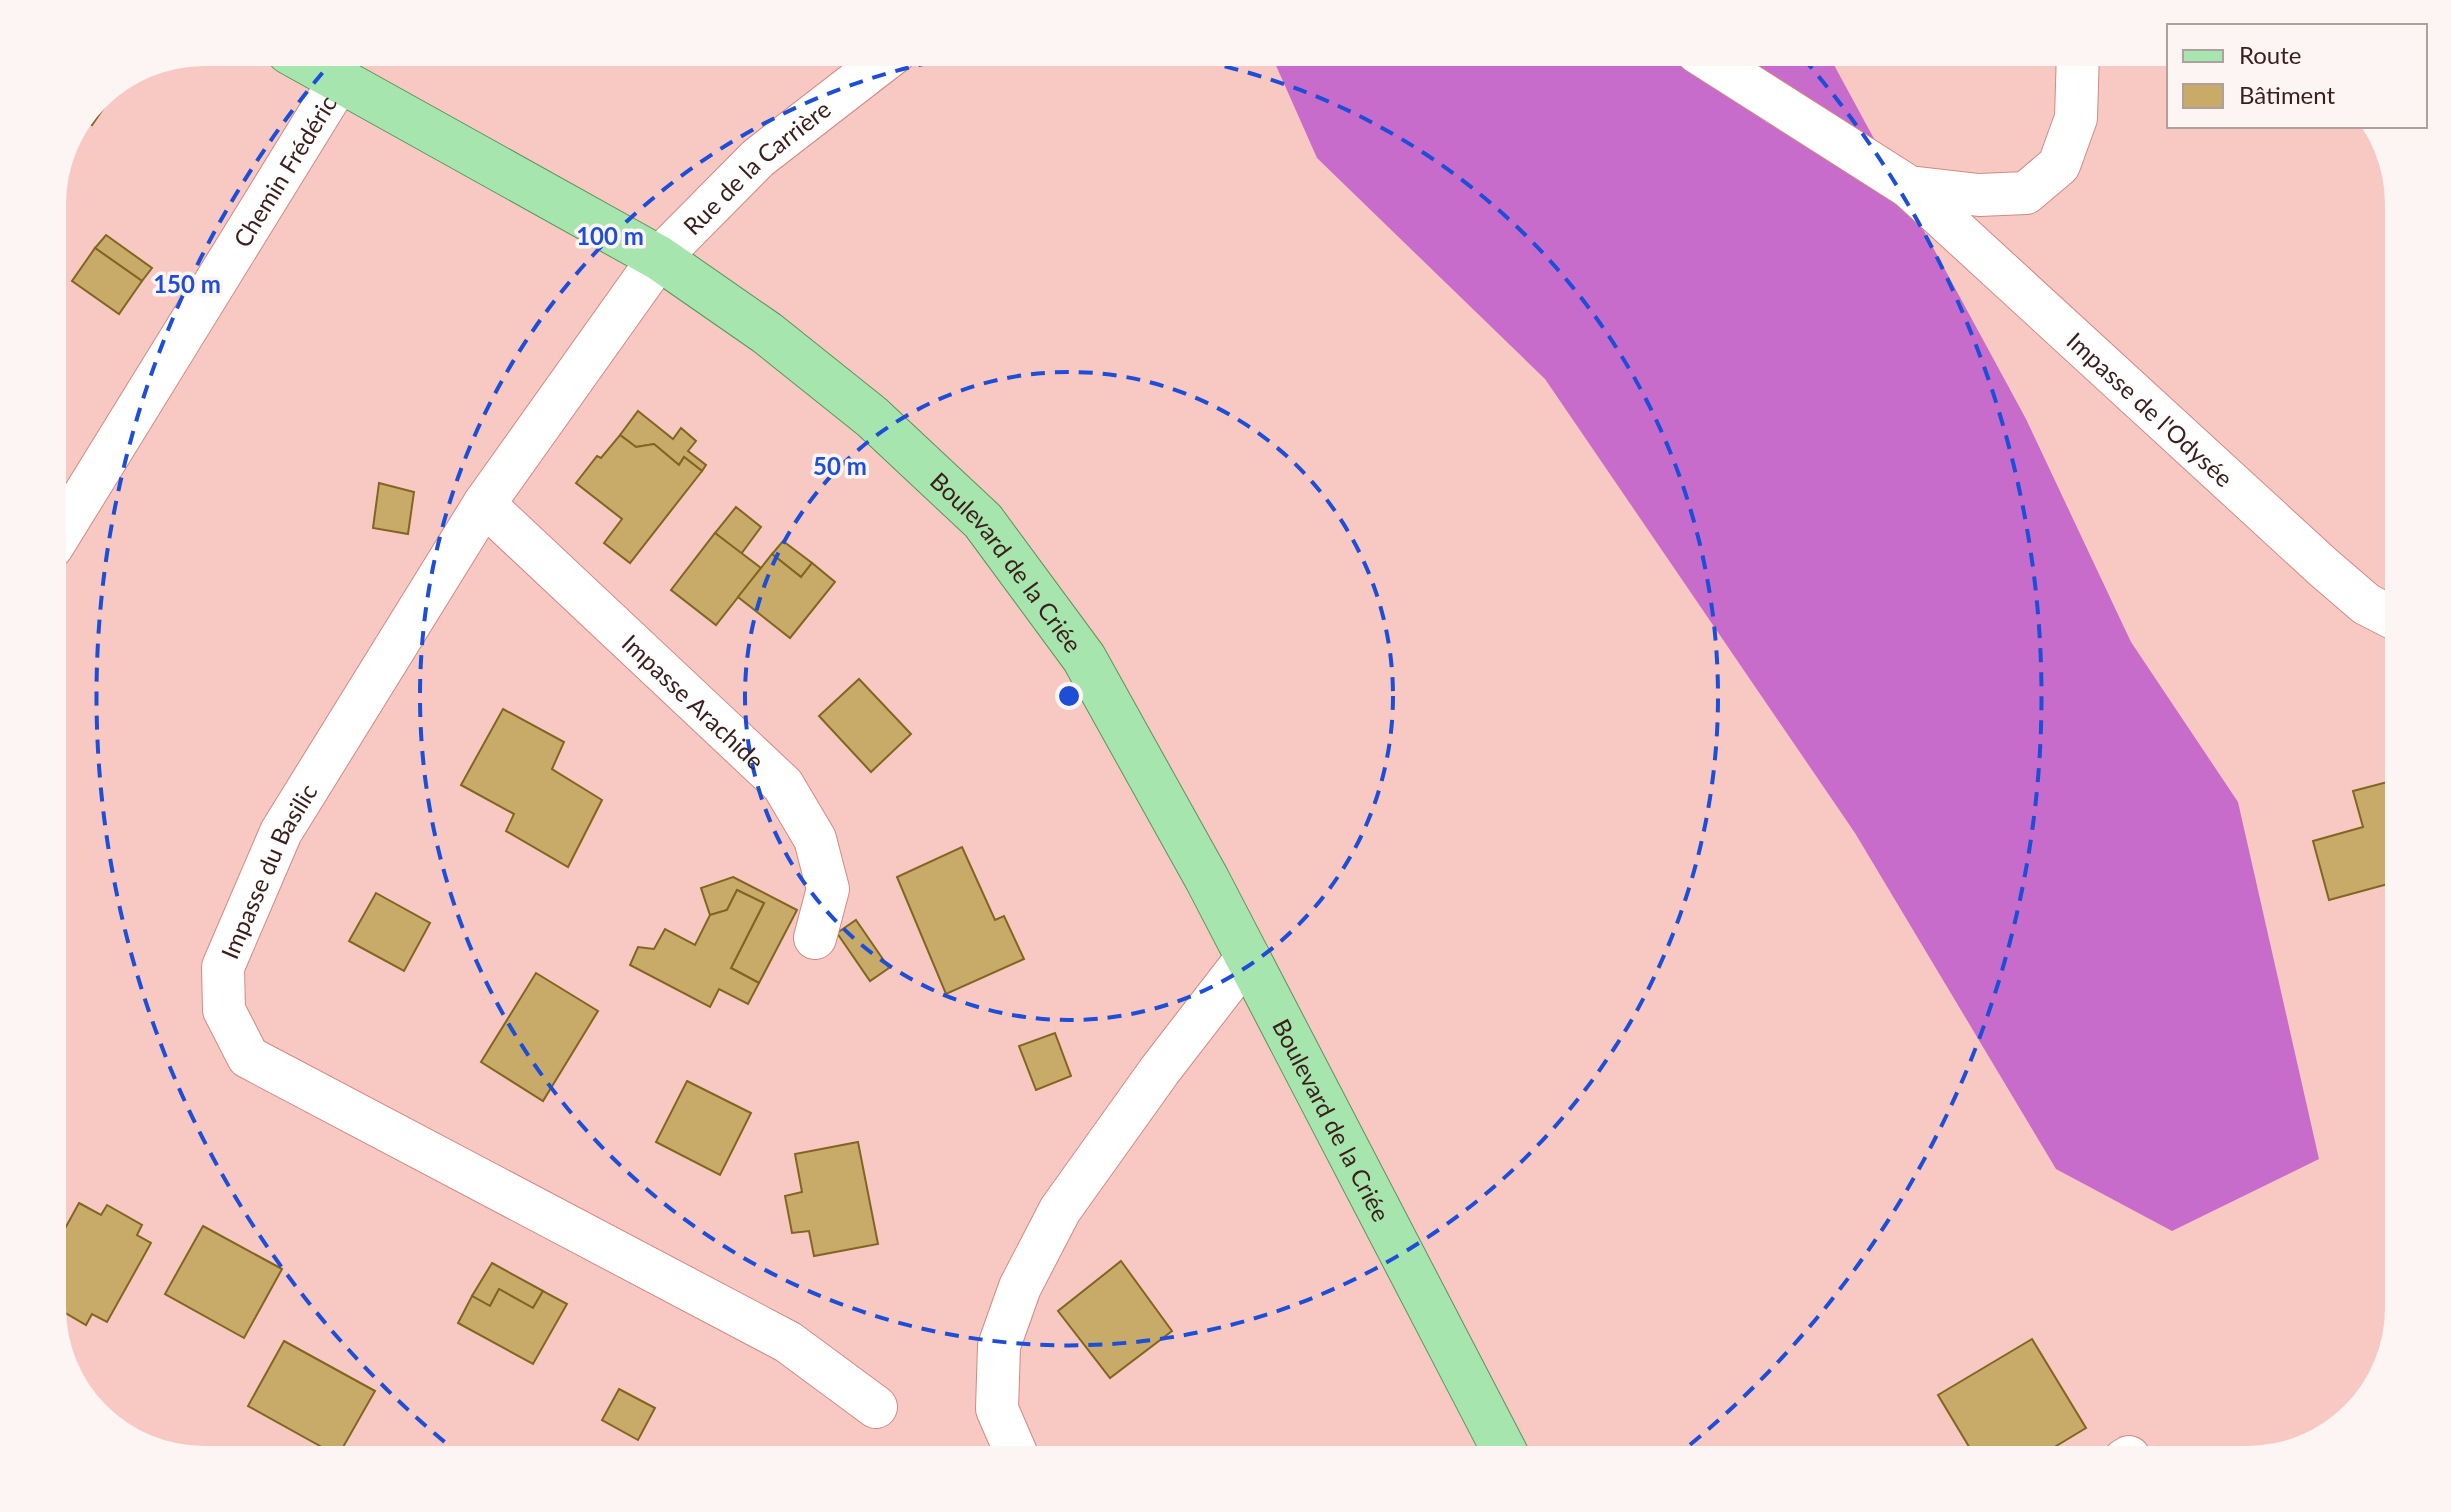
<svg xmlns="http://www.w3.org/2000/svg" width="2451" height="1512" viewBox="0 0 2451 1512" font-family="Lato,sans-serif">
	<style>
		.forest { fill: #c86ccb }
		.building { fill: #c8ab69; stroke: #816521; stroke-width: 2 }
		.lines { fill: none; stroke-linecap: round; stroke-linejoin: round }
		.street-casing { stroke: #d38981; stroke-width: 44 }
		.primary-casing { stroke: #5c9458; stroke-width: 46 }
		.street { stroke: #fff; stroke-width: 42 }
		.primary { stroke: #a7e5af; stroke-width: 44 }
		.ring { fill: none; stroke: #1d4ed8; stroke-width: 4; stroke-dasharray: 14 10 }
		.labels { text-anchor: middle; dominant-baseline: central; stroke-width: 7; stroke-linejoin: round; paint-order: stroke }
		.street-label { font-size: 24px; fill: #3b1e1b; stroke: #fdf5f4 }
		.centre { fill: #1d4ed8; stroke: #fdf5f4; stroke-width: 4 }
		.ring-label { font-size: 24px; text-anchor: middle; font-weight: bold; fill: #1d4ed8; stroke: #fdf5f4; stroke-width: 7; stroke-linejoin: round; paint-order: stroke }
	</style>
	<rect width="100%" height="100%" fill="#f8c9c3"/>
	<polygon class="forest" points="1270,52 1827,52 2026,419 2131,642 2238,802 2319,1159 2172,1231 2056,1169 1855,833 1545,379 1317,158"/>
	<g class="building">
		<polygon points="124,78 92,125 86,121 97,96"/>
		<polygon points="106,235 152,268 142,281 95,248"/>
		<polygon points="95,248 142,281 119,314 72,281"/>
		<polygon points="638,411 673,439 681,428 696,441 688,451 706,465 702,471 684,457 679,465 654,444 636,447 620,435"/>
		<polygon points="620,435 636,447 654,444 679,465 684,457 702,471 630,563 604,543 622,519 576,483 597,456 601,458"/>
		<polygon points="379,483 414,492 408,534 373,528"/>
		<polygon points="736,507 761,527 741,554 715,533"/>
		<polygon points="715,533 761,568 716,625 671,590"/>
		<polygon points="783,541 812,563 801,577 772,554"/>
		<polygon points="772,554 801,577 812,563 835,582 790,638 738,597"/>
		<polygon points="859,679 911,734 871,772 819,716"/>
		<polygon points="503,709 564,742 552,769 602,800 568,867 506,831 514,814 461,785"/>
		<polygon points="2399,779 2399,881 2329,900 2313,841 2363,827 2353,791"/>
		<polygon points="962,847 995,920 1004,916 1024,959 946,994 897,877"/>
		<polygon points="733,877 797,910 759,983 731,968 764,903 737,890 727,910 710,915 701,888"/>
		<polygon points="737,890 764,903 731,968 759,983 748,1004 719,989 710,1007 630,965 638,947 654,949 665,929 695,945 710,915 727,910"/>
		<polygon points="376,893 430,923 404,971 349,941"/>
		<polygon points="856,920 889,968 870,981 837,933"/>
		<polygon points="2399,938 2399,989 2391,989 2387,939"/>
		<polygon points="536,973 598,1011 543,1101 481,1062"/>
		<polygon points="1055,1033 1071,1076 1036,1090 1019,1046"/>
		<polygon points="687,1081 751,1113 720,1175 656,1142"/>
		<polygon points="858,1142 878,1244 814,1256 809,1231 792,1233 785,1196 802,1192 795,1154"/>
		<polygon points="79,1203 101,1215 107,1205 142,1225 137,1235 151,1243 107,1322 92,1314 86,1325 52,1305 56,1294 52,1292 52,1252"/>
		<polygon points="203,1226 282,1269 244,1338 165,1294"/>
		<polygon points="1121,1261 1172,1331 1110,1378 1058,1311"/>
		<polygon points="492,1263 543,1291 533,1308 499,1289 490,1306 472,1296"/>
		<polygon points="499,1289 533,1308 543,1291 567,1304 533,1364 458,1323 472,1296 490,1306"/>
		<polygon points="2032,1339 2086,1428 2033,1460 1977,1460 1938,1395"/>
		<polygon points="284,1341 375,1391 338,1456 248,1406"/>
		<polygon points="619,1389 655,1408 638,1440 602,1420"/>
	</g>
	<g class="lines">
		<defs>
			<g id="street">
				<polyline points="1697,52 1909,187 1979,195 2026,193 2059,165 2076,118 2078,52"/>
				<path id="s1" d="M 1909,187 L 2323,567 L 2366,604 L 2399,621"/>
				<path id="s2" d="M 484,504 L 783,785 L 815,839 L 828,889 L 815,938"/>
				<path id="s3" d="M 52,547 L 340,80"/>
				<path id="s4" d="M 876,1407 L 788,1342 L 248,1057 L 224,1010 L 223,967 L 281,832 L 484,504 L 659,258 L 758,158 L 895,52"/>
				<polyline points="1019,1460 997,1409 999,1346 1020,1287 1060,1210 1160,1070 1248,956"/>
				<polyline points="2124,1460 2129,1457"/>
			</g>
			<g id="primary">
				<path id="s5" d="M 289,52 L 659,258 L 767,333 L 872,417 L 983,521 L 1084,658 L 1207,879 L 1509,1460"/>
			</g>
		</defs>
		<use href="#street" class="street-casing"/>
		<use href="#primary" class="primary-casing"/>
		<use href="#street" class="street"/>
		<use href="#primary" class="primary"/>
	</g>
	<g class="ring">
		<circle cx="1069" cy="696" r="324"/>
		<path d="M1154 53A649 649 0 1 1 984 53"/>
		<path d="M463 1457A973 973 0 0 1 335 58M1803 58A973 973 0 0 1 1675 1457"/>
	</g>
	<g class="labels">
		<g class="street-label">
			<text stroke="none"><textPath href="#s4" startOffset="1784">Rue de la Carrière</textPath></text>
			<text stroke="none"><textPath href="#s3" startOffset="442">Chemin Frédéric</textPath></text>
			<text stroke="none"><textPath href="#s1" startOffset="328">Impasse de l'Odysée</textPath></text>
			<text stroke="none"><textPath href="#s5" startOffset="888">Boulevard de la Criée</textPath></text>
			<text stroke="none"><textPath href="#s2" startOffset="288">Impasse Arachide</textPath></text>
			<text stroke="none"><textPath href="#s4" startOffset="922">Impasse du Basilic</textPath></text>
			<text stroke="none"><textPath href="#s5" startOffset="1536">Boulevard de la Criée</textPath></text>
		</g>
	</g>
	<path d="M0 0H2451V1512H0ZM204 66H2247A138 138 0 0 1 2385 204V1308A138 138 0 0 1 2247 1446H204A138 138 0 0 1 66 1308V204A138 138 0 0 1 204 66Z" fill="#fdf5f4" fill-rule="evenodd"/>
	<circle cx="1069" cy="696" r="12" class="centre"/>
	<g class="ring-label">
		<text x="610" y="245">100 m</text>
		<text x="187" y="293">150 m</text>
		<text x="840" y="475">50 m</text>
	</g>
	<rect x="2167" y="24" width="260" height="104" fill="#fdf5f4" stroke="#af9f9d" stroke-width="2"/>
	<rect x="2183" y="50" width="40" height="12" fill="#a7e5af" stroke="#af9f9d" stroke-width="2"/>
	<text x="2239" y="64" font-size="24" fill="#3b1e1b">Route</text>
	<rect x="2183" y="84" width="40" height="24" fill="#c8ab69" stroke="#af9f9d" stroke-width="2"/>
	<text x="2239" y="104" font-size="24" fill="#3b1e1b">Bâtiment</text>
</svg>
